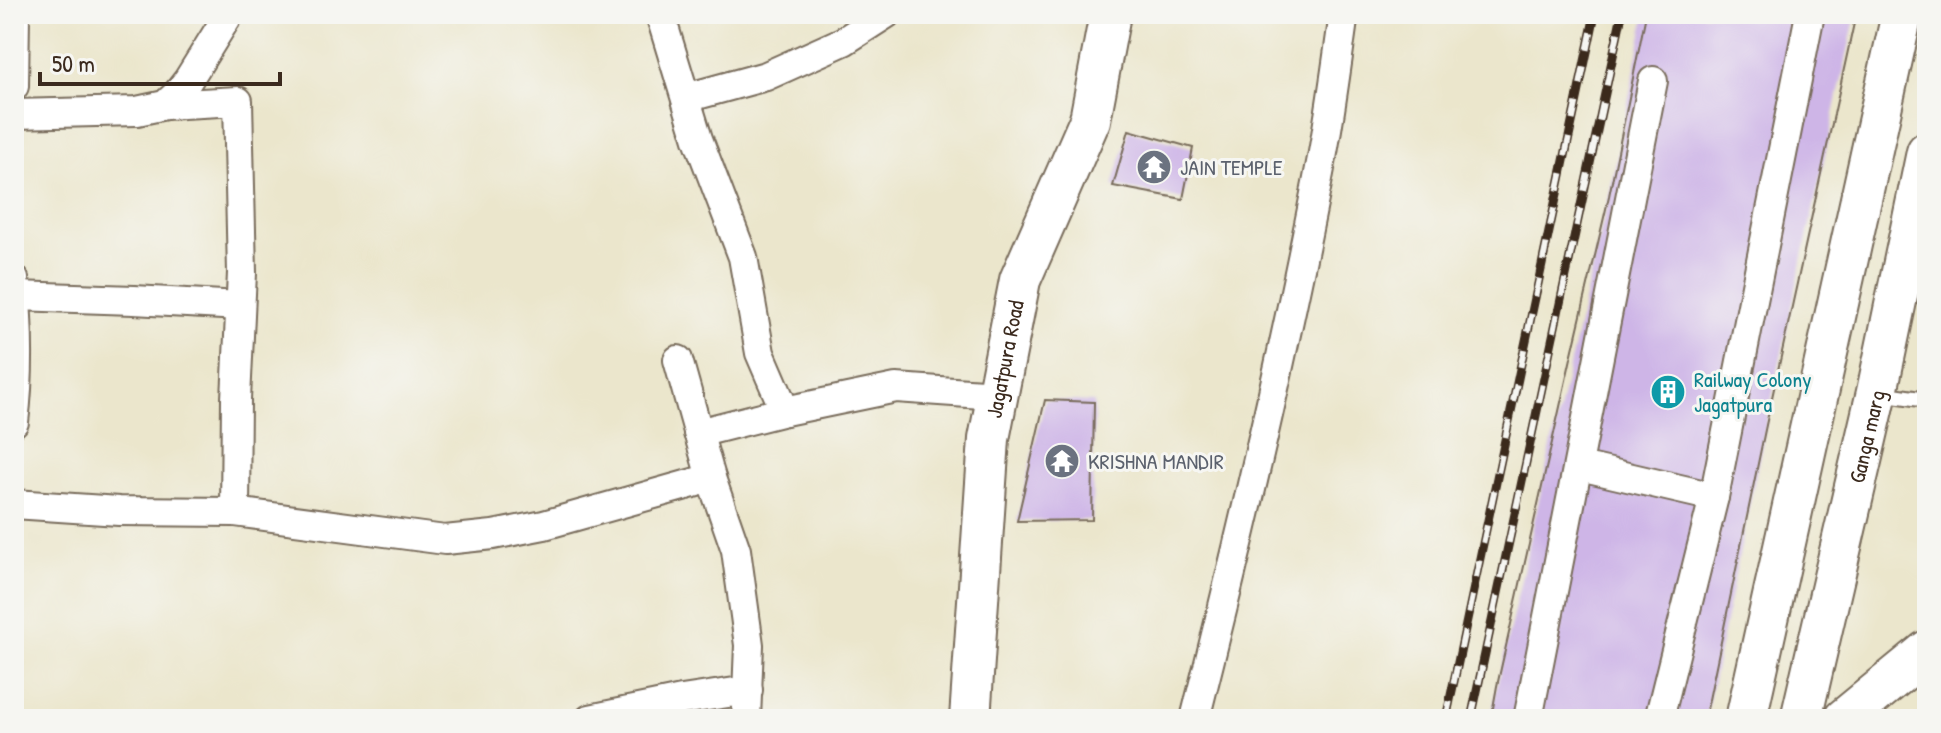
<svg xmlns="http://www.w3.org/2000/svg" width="1941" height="733" viewBox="0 0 1941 733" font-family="'Patrick Hand',sans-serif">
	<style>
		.building { fill: #ceb5e7 }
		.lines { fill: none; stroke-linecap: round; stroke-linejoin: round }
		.lane-casing { stroke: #796c5b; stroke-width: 18 }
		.street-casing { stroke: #796c5b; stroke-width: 32 }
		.secondary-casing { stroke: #796c5b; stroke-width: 44 }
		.lane { stroke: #fff; stroke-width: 14 }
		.street { stroke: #fff; stroke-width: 28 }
		.secondary { stroke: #fff; stroke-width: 40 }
		.rail-casing { stroke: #3b2a1e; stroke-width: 9 }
		.rail { stroke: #f6f6f2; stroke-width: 6; stroke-dasharray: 18; stroke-linecap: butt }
		.labels { text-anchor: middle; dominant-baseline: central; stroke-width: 6; stroke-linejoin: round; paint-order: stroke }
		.worship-label { font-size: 22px; fill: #5b616d; stroke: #f6f6f2; text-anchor: start }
		.street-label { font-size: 22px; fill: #3b2a1e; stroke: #f6f6f2 }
		.culture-label { font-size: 22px; fill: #0d838f; stroke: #f6f6f2; text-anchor: start }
	</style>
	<rect width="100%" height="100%" fill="#f6f6f2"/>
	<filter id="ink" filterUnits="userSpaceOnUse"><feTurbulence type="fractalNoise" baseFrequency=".0125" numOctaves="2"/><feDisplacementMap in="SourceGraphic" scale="16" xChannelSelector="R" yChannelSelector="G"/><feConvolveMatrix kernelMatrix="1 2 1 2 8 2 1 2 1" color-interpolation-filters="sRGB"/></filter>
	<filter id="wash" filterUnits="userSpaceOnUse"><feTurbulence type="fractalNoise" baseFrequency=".006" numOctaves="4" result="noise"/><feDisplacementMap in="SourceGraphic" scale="32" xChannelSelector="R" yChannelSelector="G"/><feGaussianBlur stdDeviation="1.8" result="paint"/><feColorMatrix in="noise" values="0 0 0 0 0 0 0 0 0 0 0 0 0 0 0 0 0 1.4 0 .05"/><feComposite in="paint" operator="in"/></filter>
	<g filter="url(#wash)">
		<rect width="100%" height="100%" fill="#ebe6cc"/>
		<g id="blocks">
			<g class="building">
				<polygon points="1646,14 1856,14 1766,425 1705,719 1491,719 1497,686 1571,358 1609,196"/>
				<polygon points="1129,130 1193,148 1183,199 1113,186"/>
				<polygon points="1045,400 1094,402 1092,520 1017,521"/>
			</g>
		</g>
	</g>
	<g filter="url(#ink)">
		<use href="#blocks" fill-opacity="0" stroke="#796c5b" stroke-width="2"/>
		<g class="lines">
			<defs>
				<polyline id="lane" points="1880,393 1927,400"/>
				<g id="street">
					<polyline points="660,14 698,139 743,257 760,353 785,411"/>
					<polyline points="14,86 15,14"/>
					<polyline points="686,98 766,76 844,41 886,14"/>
					<polyline points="165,105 238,101 242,273 236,399 235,512"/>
					<polyline points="14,114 137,111 165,105 177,94 188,80 229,14"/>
					<polyline points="16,296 134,300 240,306"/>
					<polyline points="678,360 711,478 736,550 749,645 746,719"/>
					<path d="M 14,422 C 20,374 19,327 14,279"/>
					<polyline points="698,433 785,411 896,388 997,395"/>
					<polyline points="1593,469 1714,497"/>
					<polyline points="14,504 119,511 235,512 445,540 493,535 544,525 711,478"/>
					<polyline points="590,719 682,700 748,690"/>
					<path d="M 1195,719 C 1242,533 1286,346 1322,158 C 1331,110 1337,62 1344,14"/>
					<polyline points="1528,719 1653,81"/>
					<polyline points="1659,719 1714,497 1810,14"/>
				</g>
				<g id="secondary">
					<path id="s1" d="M 970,719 L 989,439 L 1020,280 L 1090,120 L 1110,14"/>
					<polyline points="1746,719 1902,14"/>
					<path id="s2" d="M 1801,719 L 1877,392 L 1927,152"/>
					<polyline points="1844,719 1927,651"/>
				</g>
			</defs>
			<use href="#lane" class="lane-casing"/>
			<use href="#street" class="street-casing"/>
			<use href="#secondary" class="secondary-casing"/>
			<use href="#lane" class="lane"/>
			<use href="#street" class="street"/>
			<use href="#secondary" class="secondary"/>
			<defs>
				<g id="rail">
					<polyline points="1446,719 1595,14"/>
					<polyline points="1471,719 1622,14"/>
				</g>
			</defs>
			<use href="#rail" class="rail-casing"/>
			<use href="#rail" class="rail"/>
		</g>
	</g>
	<defs>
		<symbol id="temple-disc" viewBox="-11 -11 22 22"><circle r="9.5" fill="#6b7280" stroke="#f6f6f2"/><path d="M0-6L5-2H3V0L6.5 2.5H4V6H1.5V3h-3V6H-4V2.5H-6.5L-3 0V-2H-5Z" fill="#fff"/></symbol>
		<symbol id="building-disc" viewBox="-11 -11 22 22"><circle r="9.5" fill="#0f9aa8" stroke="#f6f6f2"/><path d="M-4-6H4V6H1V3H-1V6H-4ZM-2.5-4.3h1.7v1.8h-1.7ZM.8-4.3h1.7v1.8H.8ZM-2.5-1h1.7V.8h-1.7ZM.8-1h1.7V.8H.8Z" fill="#fff"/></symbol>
	</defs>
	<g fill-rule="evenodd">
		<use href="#temple-disc" x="1134" y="147" width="40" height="40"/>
		<use href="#building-disc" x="1648" y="372" width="40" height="40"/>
		<use href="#temple-disc" x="1042" y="441" width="40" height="40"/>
	</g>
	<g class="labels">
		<g class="worship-label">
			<text x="1180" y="167">JAIN TEMPLE</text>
			<text x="1088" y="461">KRISHNA MANDIR</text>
		</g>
		<g class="street-label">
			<text stroke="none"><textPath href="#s1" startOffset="362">Jagatpura Road</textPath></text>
			<text stroke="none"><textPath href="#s2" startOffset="290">Ganga marg</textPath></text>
		</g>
		<g class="culture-label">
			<text x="1694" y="379">Railway Colony<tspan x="1694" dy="25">Jagatpura</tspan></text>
		</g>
	</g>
	<rect width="1941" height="733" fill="none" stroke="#f6f6f2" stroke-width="48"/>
	<path d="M40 72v12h240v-12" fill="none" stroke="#3b2a1e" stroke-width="4"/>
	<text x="52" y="72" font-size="24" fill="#3b2a1e" stroke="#f6f6f2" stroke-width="6" paint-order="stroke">50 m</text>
</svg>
